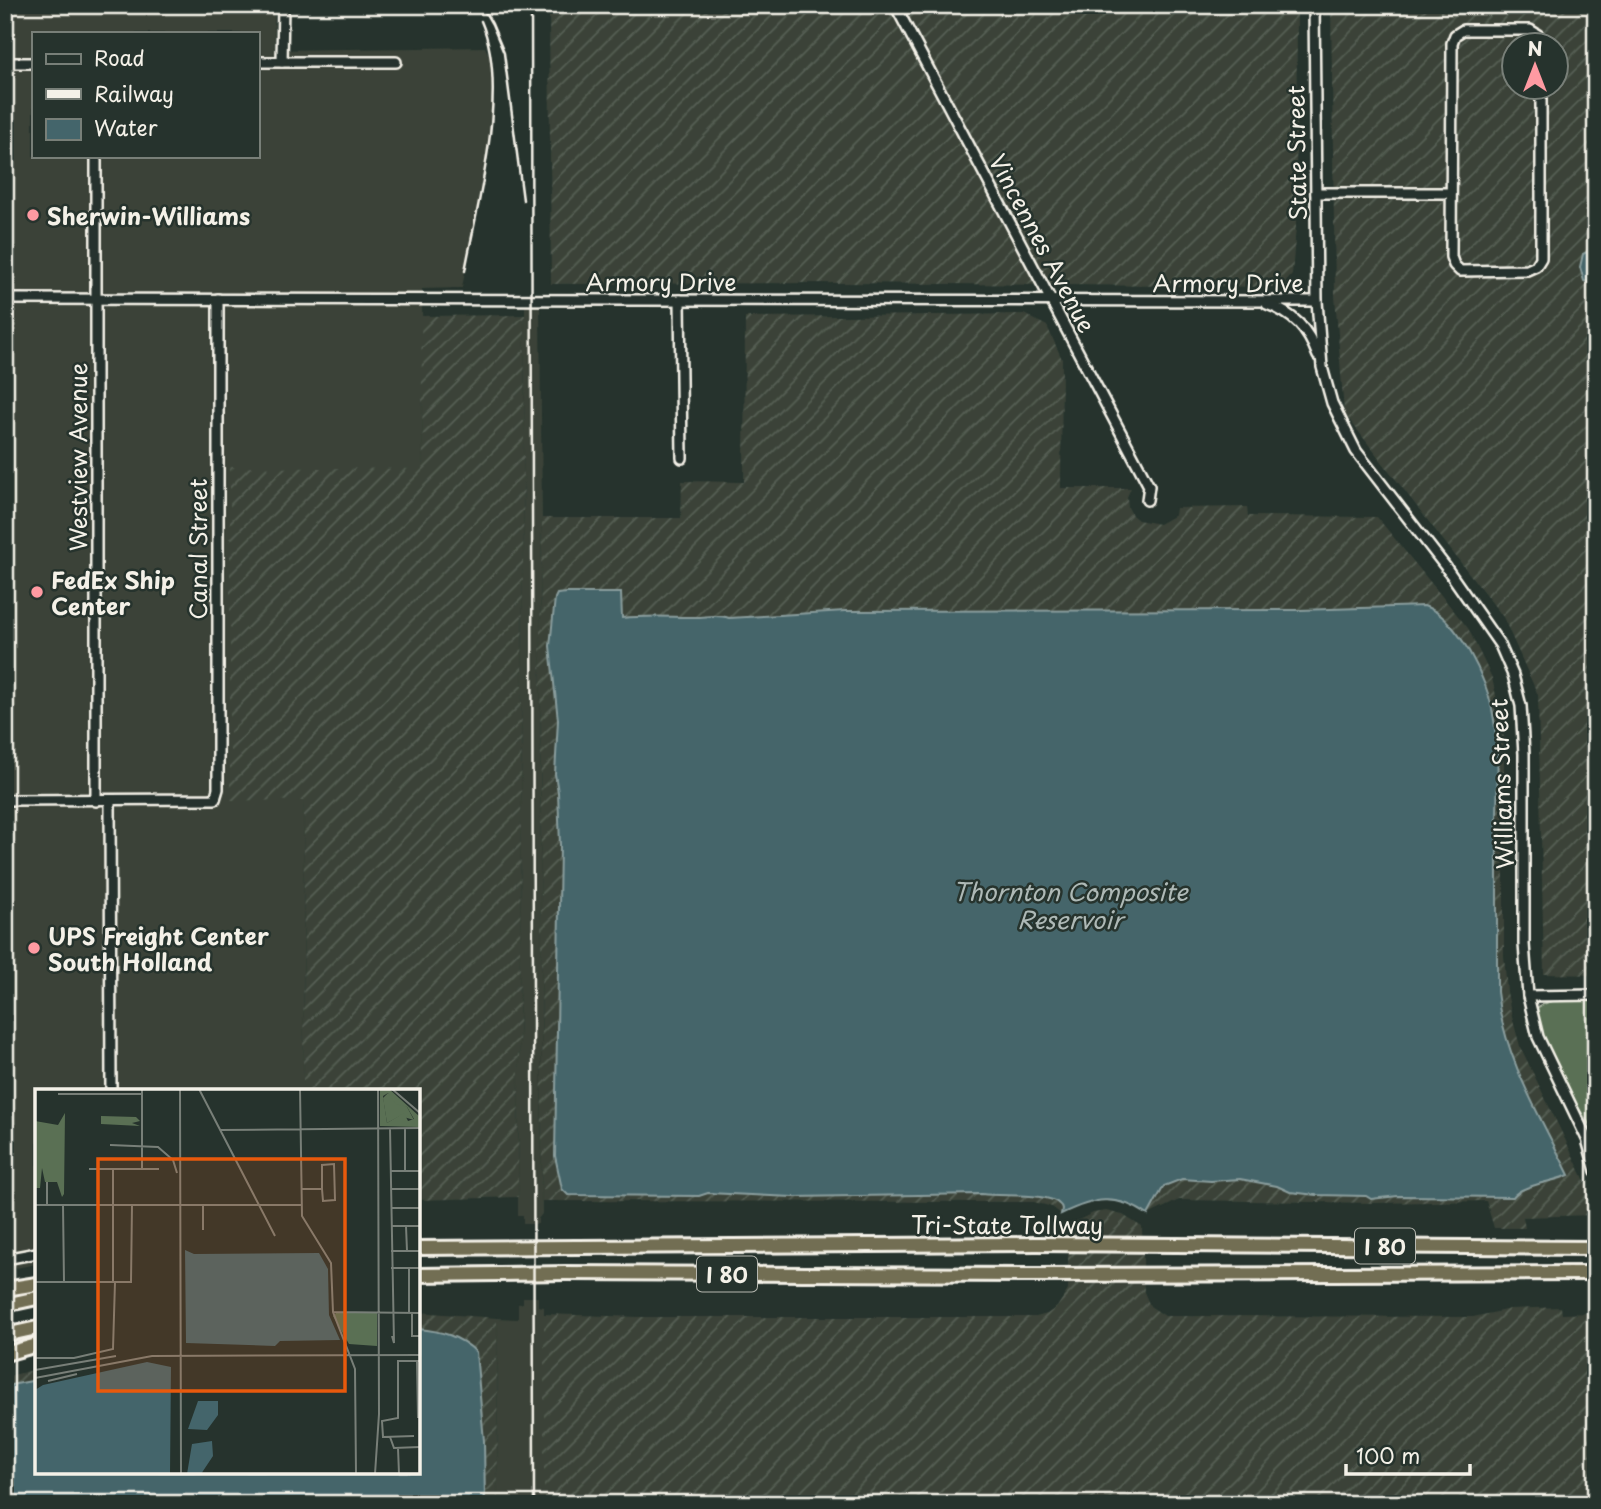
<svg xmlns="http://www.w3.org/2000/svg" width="1601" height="1509" viewBox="0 0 1601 1509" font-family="'Playpen Sans',sans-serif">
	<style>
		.built { fill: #3a4338; fill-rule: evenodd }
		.industrial { fill: url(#industrial-furrows); fill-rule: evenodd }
		.green { fill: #5a7054; stroke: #a7b09e; stroke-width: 2 }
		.water { fill: #44656b; stroke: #8a9d9d; stroke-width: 2 }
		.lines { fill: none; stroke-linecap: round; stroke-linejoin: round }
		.minor-casing { stroke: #f4f1e8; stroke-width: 14 }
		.highway-casing { stroke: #f4f1e8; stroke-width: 18 }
		.minor { stroke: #26332d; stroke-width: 9 }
		.highway { stroke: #726e52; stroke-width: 12 }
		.rail { stroke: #f4f1e8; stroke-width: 2.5 }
		.poi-dot { fill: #ff9aa2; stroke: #26332d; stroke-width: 2.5 }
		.labels { text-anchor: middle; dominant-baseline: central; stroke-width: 5; stroke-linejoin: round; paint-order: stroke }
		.shield { fill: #26332d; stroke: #b6b8b0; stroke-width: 2 }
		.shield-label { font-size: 21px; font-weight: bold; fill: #f4f1e8 }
		.street-label { font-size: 23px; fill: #f4f1e8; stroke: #26332d }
		.poi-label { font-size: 23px; font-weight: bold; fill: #f4f1e8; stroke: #26332d; text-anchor: start }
		.water-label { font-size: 24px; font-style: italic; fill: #aeb9b6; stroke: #26332d }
		.inset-road { fill: none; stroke: #787f78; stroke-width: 2 }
		.view { fill: #e8590c; fill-opacity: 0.15; stroke: #e8590c; stroke-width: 3.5 }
		.inset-edge { fill: none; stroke: #f4f1e8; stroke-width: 3.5 }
	</style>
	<defs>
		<pattern id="industrial-furrows" width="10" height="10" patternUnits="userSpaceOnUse" patternTransform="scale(1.75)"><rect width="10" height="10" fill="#3a4338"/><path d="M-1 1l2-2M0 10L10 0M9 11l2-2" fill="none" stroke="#575f55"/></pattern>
	</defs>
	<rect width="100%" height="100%" fill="#26332d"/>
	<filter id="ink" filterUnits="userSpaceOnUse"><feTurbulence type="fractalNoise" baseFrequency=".0143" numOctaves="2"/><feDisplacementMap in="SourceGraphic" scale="14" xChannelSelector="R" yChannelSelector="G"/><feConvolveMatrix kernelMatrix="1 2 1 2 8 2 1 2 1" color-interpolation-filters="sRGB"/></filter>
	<g filter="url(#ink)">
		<g class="built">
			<path d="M 5,5 L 274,5 L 275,50 L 485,47 L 491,59 L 493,78 L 492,114 L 487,153 L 462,288 L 422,289 L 423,469 L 230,800 L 304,800 L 303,1091 L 37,1091 L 37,1264 L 5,1270 ZM 33,33 L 257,33 L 257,156 L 33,156 Z"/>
			<polygon points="540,305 542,518 540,629 542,1214 538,1219 538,1224 523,1224 523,1215 518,1215 518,1197 525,306"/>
			<polygon points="523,1297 538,1297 538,1306 544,1307 544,1504 498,1504 497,1318 518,1319 518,1304 523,1303"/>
		</g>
		<g class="industrial">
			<polygon points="549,5 1297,5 1296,227 1292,275 1281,287 845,283 551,284"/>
			<path d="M 1331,5 L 1596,5 L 1596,975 L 1544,974 L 1538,695 L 1503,617 L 1344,413 L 1335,296 ZM 1514,46 L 1556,46 L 1556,88 L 1514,88 Z"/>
			<polygon points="1024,314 1047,326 1062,359 1061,488 1131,488 1127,497 1128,507 1132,515 1138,520 1159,524 1175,515 1176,508 1247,507 1248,516 1377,517 1468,628 1492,678 1501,717 1504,740 1504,955 1507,992 1512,1017 1520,1046 1588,1187 1596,1215 1523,1217 1525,1228 1494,1228 1486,1201 1376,1203 1179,1200 1148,1215 1136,1206 1122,1201 1106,1200 1083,1203 1061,1214 1052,1207 1034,1202 542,1201 540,629 542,518 681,518 682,481 744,482 745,317"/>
			<polygon points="525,315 518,1197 418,1200 418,1091 303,1091 304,801 230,800 230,467 423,469 421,316"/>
			<polygon points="1106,1211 1123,1215 1142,1227 1144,1292 1150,1306 1165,1316 1473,1317 1510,1309 1561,1307 1562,1314 1589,1313 1589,1320 1596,1320 1596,1504 544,1504 544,1314 641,1317 1036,1317 1047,1314 1057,1307 1068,1290 1068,1225 1093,1213"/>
			<polygon points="418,1312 497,1318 498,1504 5,1504 5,1377 37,1369 37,1472 418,1472"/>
		</g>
		<path class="green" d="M 1596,1000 L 1596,1134 L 1568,1093 L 1527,1021 C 1538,994 1571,1000 1596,1000 Z"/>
		<g class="water">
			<polygon points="1593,249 1596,249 1596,285 1584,281 1580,267 1583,254"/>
			<path d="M 567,593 L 621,593 L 622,618 C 647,615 670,617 695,617 C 707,617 717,614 729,618 L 845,611 L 1299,610 L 1424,606 C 1458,617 1488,681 1493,714 C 1500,751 1497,789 1497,826 C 1497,881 1497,937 1497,992 C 1504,1058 1540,1116 1569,1175 C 1554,1182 1521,1185 1513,1197 L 1398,1196 L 1371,1199 L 1366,1196 L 1316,1195 L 1290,1192 L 1277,1186 L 1240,1179 L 1211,1181 L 1182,1179 L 1164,1186 L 1148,1215 C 1116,1193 1094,1198 1061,1214 C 1062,1210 1063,1207 1059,1204 C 1049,1192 1000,1197 982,1194 L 793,1197 L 708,1193 L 699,1196 L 568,1195 L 562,1189 L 555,1156 L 560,845 L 558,792 L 555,774 L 558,720 L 550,646 L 555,598 L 557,594 Z"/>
			<path d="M 418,1329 C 441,1331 460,1336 476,1352 L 484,1441 L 485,1504 L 5,1504 L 5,1386 L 37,1380 L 37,1472 L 418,1472 Z"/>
		</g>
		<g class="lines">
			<defs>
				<g id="minor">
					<polyline points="895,5 1149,486 1147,500"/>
					<polyline points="1314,5 1317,301 1322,367 1332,403 1356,451 1445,566 1500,645 1513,675 1521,706 1524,754 1524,944 1528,996 1538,1037 1588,1141 1596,1150"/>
					<polyline points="1541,46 1538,35 1530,30 1463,30 1455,35 1452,43 1451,257 1454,265 1460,271 1527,270 1536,266 1541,258 1541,88"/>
					<polyline points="257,62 396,62"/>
					<polyline points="282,62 283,5"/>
					<polyline points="5,63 33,63"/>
					<polyline points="96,156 96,801"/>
					<polyline points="1316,193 1451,193"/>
					<polyline points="5,299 1317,301"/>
					<polyline points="680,300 682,458"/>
					<path d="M 1267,304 C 1294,314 1308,329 1318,356"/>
					<polyline points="5,800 215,799 218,789 218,299"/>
					<polyline points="110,801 111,1091"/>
					<polyline points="1528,996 1596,995"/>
					<polyline points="1588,1143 1596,1171"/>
					<polyline points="5,1259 37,1253"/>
				</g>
				<g id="highway">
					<polyline points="418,1248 1036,1244 1596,1248"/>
					<polyline points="418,1275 565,1273 1036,1275 1596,1273"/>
					<polyline points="5,1289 37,1284"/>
					<polyline points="5,1305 37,1298"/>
					<polyline points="5,1335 37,1328"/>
					<polyline points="5,1354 37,1345"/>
				</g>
			</defs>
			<use href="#minor" class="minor-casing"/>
			<use href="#highway" class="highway-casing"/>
			<use href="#minor" class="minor"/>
			<use href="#highway" class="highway"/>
			<g class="rail">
				<polyline points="481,5 492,24 504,53 523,200"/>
				<polyline points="531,5 534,1504"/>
				<path d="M 465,271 C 478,201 510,88 481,21"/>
			</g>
		</g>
	</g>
	<g class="poi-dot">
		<circle cx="33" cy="215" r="7"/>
		<circle cx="37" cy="592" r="7"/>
		<circle cx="34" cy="948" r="7"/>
	</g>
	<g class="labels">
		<g class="shield">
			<rect x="1355" y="1228.5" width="60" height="35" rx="5"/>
			<rect x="697" y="1256.5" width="60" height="35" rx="5"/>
		</g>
		<g class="shield-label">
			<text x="1385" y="1246">I 80</text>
			<text x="727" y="1274">I 80</text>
		</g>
		<g class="street-label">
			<text transform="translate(1296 153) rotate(-91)">State Street</text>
			<text transform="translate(1043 243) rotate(62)">Vincennes Avenue</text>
			<text x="661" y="281">Armory Drive</text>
			<text x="1228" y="282">Armory Drive</text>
			<text transform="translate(77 457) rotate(-90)">Westview Avenue</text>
			<text transform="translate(197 549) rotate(-90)">Canal Street</text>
			<text transform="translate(1501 784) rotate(-92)">Williams Street</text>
			<text x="1007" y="1224">Tri-State Tollway</text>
		</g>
		<g class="poi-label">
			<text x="47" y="215">Sherwin-Williams</text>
			<text x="51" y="579">FedEx Ship<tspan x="51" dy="26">Center</tspan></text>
			<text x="48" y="935">UPS Freight Center<tspan x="48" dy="26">South Holland</tspan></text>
		</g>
		<g class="water-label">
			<text x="1070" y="891">Thornton Composite<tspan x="1070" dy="28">Reservoir</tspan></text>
		</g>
	</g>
	<g transform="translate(35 1089)">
		<rect width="385" height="385" fill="#26332d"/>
		<path d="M 353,4 L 372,18 L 379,31 L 365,27 L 352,34 L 348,9 Z" fill="#5a7054"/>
		<path d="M 345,0 L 354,0 L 384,27 L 384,38 L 345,37 ZM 353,4 L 361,15 L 372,18 L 379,30 L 373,32 L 369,24 L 352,34 L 348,7 ZM 30,24 L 29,105 L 27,108 L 22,93 L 10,93 L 7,79 L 5,99 L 0,99 L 0,32 L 23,36 ZM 66,27 L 101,28 L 105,32 L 97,34 L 105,37 L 66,35 Z" fill="#5a7054" fill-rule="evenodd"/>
		<path d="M 301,224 L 342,224 L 342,257 L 314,255 L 298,227 Z" fill="#5a7054"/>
		<path d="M 150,161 L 159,165 L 284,164 L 293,180 L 294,226 L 305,251 L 245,252 L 240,257 L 151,254 ZM 112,273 L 136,278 L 135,385 L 0,385 L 0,301 L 8,296 ZM 163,312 L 183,312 L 183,326 L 172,341 L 153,340 ZM 177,352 L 178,367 L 166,385 L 152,385 L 157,355 Z" fill="#44656b"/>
		<path class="inset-road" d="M 145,0 L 146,385M 164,0 L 240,147M 265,0 L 267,127 L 296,174 L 298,223 L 320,280 L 321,385M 357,0 L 385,24M 23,5 L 107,5M 355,39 L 359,254 L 357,247M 370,39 L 370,82M 185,41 L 385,39M 75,56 L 123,58 L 138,71 L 142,84M 54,80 L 124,80M 78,80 L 78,193M 107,80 L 107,0M 355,82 L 385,82M 266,100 L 287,100 L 288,112 L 300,111 L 299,75 L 287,76 L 287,100M 356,100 L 385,100M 0,116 L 266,116M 12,116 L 12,93M 28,116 L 29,193M 168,116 L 168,141M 356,119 L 385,119M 356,137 L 385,137M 371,137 L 372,162M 356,162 L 385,162 L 385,137M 356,179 L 385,179M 0,193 L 96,193 L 97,116M 298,223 L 385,224M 374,224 L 374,179M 377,224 L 377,247 L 385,247M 0,269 L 39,269 L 78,260 L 80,193M 382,272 L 383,329M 0,281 L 81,267M 0,289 L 117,267 L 385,266M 13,292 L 42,285M 379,347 L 348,348 L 347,332 L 363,329 L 363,272 L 385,272M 355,348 L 359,359 L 385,358M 363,359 L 364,385M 340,385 L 344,325 L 343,0"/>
		<path class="view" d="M 63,70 L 310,70 L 310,302 L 63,302 Z"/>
		<rect width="385" height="385" class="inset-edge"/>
	</g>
	<rect width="1601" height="1509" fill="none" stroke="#26332d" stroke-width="28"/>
	<rect x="14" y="14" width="1573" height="1481" fill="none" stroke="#f4f1e8" stroke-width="2.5" filter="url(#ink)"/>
	<rect x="32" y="32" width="228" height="126" fill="#26332d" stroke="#787f78" stroke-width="2"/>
	<rect x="46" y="54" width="35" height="10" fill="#26332d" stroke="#787f78" stroke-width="2"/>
	<text x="94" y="66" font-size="21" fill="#f4f1e8">Road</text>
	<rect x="46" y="89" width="35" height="10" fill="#f4f1e8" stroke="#787f78" stroke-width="2"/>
	<text x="94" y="102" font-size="21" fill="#f4f1e8">Railway</text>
	<rect x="46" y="119" width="35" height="21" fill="#44656b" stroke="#787f78" stroke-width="2"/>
	<text x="94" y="136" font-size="21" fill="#f4f1e8">Water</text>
	<g transform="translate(1535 66)"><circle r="33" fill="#26332d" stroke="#787f78" stroke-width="2"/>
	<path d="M0-5L12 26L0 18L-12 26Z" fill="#ff9aa2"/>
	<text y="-10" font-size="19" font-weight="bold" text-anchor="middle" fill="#f4f1e8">N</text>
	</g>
	<path d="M1346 1464v10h124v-10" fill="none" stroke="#f4f1e8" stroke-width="3.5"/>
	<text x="1356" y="1464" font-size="21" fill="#f4f1e8" stroke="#26332d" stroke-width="5" paint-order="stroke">100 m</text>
</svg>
